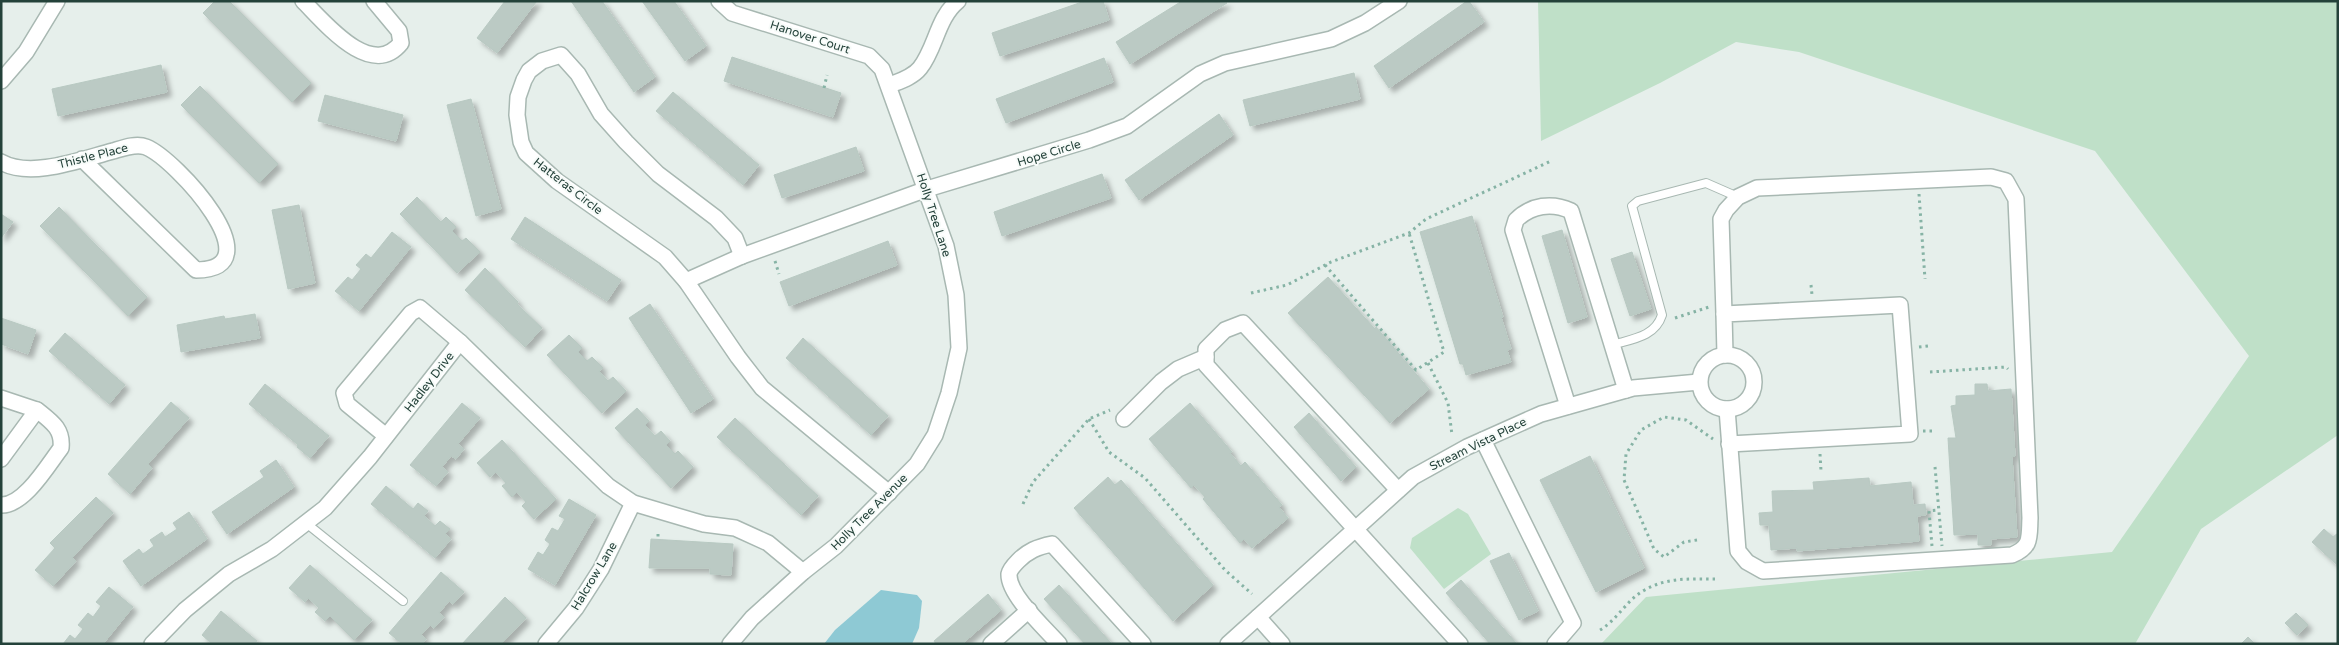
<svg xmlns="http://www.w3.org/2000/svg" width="2339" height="645" viewBox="0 0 2339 645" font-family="'Varela Round',sans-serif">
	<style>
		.green { fill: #bfe0c8 }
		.water { fill: #8ec9d4 }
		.building { fill: #bbcac4; stroke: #b8c9c2; filter: url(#shadow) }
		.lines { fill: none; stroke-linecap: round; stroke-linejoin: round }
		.lane-casing { stroke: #a8b8b2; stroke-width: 10 }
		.street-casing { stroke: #a8b8b2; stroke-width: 18 }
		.path { stroke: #86b3a5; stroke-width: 3; stroke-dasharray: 2.5 4; stroke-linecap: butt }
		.lane { stroke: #fff; stroke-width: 8 }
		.street { stroke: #fff; stroke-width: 15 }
		.labels { text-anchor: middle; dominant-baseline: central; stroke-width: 4; stroke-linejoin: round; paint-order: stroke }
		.street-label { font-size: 12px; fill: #24423a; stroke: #f7fbf9 }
	</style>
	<defs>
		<filter id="shadow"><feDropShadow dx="4.5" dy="4.5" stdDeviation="2.5" flood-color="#0004"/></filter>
	</defs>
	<rect width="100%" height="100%" fill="#e6efeb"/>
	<g class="green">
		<polygon points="1538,1 2338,1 2338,435 2201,529 2135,644 1601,644 1646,597 2112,552 2249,356 2095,151 1799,52 1736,42 1660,83 1541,141"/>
		<polygon points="1458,508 1468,514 1491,554 1444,589 1410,548 1412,538"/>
	</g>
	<polygon class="water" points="881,590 917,595 922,601 919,628 912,644 824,644 835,630"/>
	<g class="building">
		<polygon points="215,1 229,1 311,83 292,102 203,13"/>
		<polygon points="505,1 537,1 497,53 477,38"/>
		<polygon points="571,1 602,1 655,77 634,92"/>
		<polygon points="642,1 674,1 706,46 685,61"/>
		<polygon points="1085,1 1103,1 1109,20 1000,56 992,33"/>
		<polygon points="1182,1 1227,3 1130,64 1116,42"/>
		<polygon points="1467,1 1469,1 1484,22 1389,88 1374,66"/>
		<polygon points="732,57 841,93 833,117 724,81"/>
		<polygon points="1104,58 1113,82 1006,123 996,99"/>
		<polygon points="161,65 167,92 58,116 52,89"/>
		<polygon points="1354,73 1360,99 1250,126 1243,100"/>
		<polygon points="200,86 278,164 259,183 181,105"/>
		<polygon points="673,92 759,165 743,185 656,111"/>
		<polygon points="325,95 403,115 396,141 318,121"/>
		<polygon points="471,99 501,209 476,216 447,105"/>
		<polygon points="1219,114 1233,135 1139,200 1125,180"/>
		<polygon points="856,147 864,171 782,198 774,175"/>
		<polygon points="1102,174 1111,198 1002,236 994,212"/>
		<polygon points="417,197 441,222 446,217 456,227 452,231 462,241 466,238 480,252 457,273 400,214"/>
		<polygon points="299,205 315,283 288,289 272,210"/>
		<polygon points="59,207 147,297 128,316 40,226"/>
		<polygon points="1,214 13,222 1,238"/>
		<polygon points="1472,216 1503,317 1501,317 1511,349 1507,350 1511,362 1466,375 1463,364 1460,364 1420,232"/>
		<polygon points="525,217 621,280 607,301 511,239"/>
		<polygon points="1562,230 1587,317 1568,323 1542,236"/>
		<polygon points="392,232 411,247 359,311 335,291 348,277 352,280 361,269 356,265 366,254 371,258"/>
		<polygon points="888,241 897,265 789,306 780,282"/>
		<polygon points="1632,252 1651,309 1630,316 1611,259"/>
		<polygon points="485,268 518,302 517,304 542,328 525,347 465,290"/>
		<polygon points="1328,277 1375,329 1376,327 1429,389 1390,423 1288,313"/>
		<polygon points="650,304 713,399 691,413 629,318"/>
		<polygon points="255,314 260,338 181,352 177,325 224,316 225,319"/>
		<polygon points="1,318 36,330 28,354 1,344"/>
		<polygon points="65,333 125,385 109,404 49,351"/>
		<polygon points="569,335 582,348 578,352 587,361 592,357 603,368 599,371 608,381 613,377 626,391 602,413 547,355"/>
		<polygon points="803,338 888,416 871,435 786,358"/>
		<polygon points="265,384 329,436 310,458 297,447 298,445 249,404"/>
		<polygon points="1975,384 1987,384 1988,391 2011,389 2015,456 2012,457 2017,537 1991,539 1991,545 1978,545 1978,534 1954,535 1948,438 1956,438 1951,406 1956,405 1956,396 1975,395"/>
		<polygon points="171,402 189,418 148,464 152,468 130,494 108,474"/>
		<polygon points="462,403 480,418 458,444 464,449 456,459 451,456 442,467 448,472 436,486 410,465"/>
		<polygon points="1190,403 1232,452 1230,453 1241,466 1245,462 1282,505 1279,507 1288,518 1252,548 1244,539 1240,543 1203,499 1205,497 1194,485 1191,488 1149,439"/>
		<polygon points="637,408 649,421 645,425 655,436 661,431 670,441 666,445 675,454 678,451 693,467 671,488 615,428"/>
		<polygon points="1309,413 1356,467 1341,481 1294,427"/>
		<polygon points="735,418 818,496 801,515 717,437"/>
		<polygon points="502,440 556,499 534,519 522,506 526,502 517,492 512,497 502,486 506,483 496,472 490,477 477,463"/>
		<polygon points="1590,456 1644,568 1596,592 1540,480"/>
		<polygon points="276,460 294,487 227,534 212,512 264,477 260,471"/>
		<polygon points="1108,477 1115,485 1121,480 1213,585 1173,621 1074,508"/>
		<polygon points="1869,478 1870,486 1911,482 1913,505 1925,504 1926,515 1917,516 1919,541 1797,551 1797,548 1771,550 1769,525 1760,525 1759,513 1773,512 1772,491 1814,490 1813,482"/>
		<polygon points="386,486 413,509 418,503 428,511 424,516 435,526 440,521 450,529 445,534 451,539 435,558 371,504"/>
		<polygon points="96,497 113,513 72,558 76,561 53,586 35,570 55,548 50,543"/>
		<polygon points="569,499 596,515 555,585 528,569 538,552 543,555 550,544 545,540 552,528 558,531 565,519 559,516"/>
		<polygon points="189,512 207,539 141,586 123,561 139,549 143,554 154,546 150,540 162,532 165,537 177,529 173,523"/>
		<polygon points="2324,529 2333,537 2338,533 2336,564 2312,542"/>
		<polygon points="651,539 733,544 731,575 710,574 710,568 649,568"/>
		<polygon points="1509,553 1538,611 1519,620 1490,561"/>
		<polygon points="310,565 372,620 354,640 330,616 325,621 315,612 319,608 308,598 305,602 289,588"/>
		<polygon points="441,572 464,592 453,604 449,601 439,613 444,617 434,628 430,625 421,635 426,639 422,644 402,644 389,633"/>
		<polygon points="1461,580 1517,644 1490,644 1446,593"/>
		<polygon points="1059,585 1112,644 1085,644 1044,599"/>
		<polygon points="109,587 133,607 103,644 63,644 70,635 75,639 83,629 78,625 88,613 93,617 101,606 96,602"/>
		<polygon points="988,594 1001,610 962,644 936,644 934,641"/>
		<polygon points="505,597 526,618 501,644 462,644"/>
		<polygon points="221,611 257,641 255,644 212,644 202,635"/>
		<polygon points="2296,613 2308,625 2297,635 2285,623"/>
		<polygon points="2248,637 2255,644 2241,644"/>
	</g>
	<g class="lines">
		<defs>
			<g id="lane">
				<path d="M 1612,345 C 1632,339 1655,337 1662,315 L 1632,206 L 1638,201 L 1706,183 L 1738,197"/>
				<polyline points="306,523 403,601"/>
			</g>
			<g id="street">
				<path d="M 303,1 C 325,23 371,80 401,43 L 399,31 L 374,1"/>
				<polyline points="719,1 732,13 869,56 882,69 946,246 956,295 959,348 949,393 935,435 917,464 836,546 803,572 752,618 730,644"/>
				<polyline points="1,81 26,52 57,1"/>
				<path d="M 890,85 C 900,81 913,77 920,68 C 936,48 937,18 958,1"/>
				<path d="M 1,162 C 31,179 82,159 113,151 C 123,148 136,143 146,147 C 176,159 277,270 196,270 L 82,159"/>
				<polyline points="742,256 735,238 716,218 658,174 626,142 601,114 578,74 561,55 542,61 529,71 524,80 518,97 517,115 521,142 526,153 557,181 665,257 686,281 738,357 762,388 889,493"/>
				<polyline points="686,281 742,256 927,189 1089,140 1127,126 1200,74 1225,63 1331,39 1365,23 1399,1"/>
				<path d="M 1724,314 L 1721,219 L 1726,210 L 1738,197 L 1757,188 L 1991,177 L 2006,181 L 2016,199 L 2030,518 C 2029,537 2032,547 2012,555 L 1763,571 L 1747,562 L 1738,551 L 1727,409"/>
				<circle cx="1727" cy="382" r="27"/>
				<polyline points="1725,355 1724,314 1900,305 1910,434 1729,444"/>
				<polyline points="1,398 37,410"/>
				<path d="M 1568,406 L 1513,230 L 1516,220 C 1531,205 1552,202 1571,211 L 1626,390"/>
				<polyline points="1124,419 1161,382 1178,369 1206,357"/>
				<polyline points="386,436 347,404 344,393 411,313 420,308 460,342 608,486 633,503 704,524 735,528 768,543 803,572"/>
				<polyline points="1483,440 1573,623 1555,644"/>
				<path d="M 1,459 L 37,410 C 52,422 63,429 61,448 C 48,465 24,506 1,505"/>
				<polyline points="1398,490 1243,323 1225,330 1206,349 1206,365 1460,644"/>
				<polyline points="1258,617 1282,644"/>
				<polyline points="152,644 185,610 229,574 272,549 325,508 370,457 460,342"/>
				<polyline points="546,644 576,608 601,569 633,503"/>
				<polyline points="991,644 1029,610"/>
				<path d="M 1059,644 C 1046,629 1008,595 1009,574 C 1010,569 1014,565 1018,561 C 1028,551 1037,547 1052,544 L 1143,644"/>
				<polyline points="1228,644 1413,477 1467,447 1541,414 1633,388 1699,382"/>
			</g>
		</defs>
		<use href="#lane" class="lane-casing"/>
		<use href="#street" class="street-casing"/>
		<g class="path">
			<polyline points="824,88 827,75"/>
			<polyline points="1919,194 1925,279"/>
			<polyline points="775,261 779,274"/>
			<polyline points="1325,265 1416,370 1444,352 1409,233"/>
			<polyline points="1811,285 1812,295"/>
			<polyline points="1251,293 1287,285 1331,262 1409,233 1426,219 1551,161"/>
			<polyline points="1675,318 1709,307"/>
			<polyline points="1919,347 1928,346"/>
			<polyline points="1428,363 1448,403 1452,435"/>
			<polyline points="1930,372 2006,367 2008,369"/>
			<polyline points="1089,419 1109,452 1145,478 1225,570 1252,594"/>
			<polyline points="1923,431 1933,431"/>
			<polyline points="1820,454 1821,471"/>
			<polyline points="1935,467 1942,546"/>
			<polyline points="1023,504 1033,482 1089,419 1110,410"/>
			<polyline points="658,534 658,540"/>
			<polyline points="1697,540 1684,542 1664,557 1654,549 1624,480 1626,454 1641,430 1664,417 1686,420 1713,439"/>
			<polyline points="1932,546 1929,511 1939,510"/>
			<path d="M 1600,630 C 1617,620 1627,600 1643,591 C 1666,577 1690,579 1715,579"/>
		</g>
		<use href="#lane" class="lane"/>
		<use href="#street" class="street"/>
	</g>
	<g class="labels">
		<g class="street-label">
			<text transform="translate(810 37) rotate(18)">Hanover Court</text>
			<text transform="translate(1049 153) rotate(-17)">Hope Circle</text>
			<text transform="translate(93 156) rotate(-14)">Thistle Place</text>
			<text transform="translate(568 186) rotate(38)">Hatteras Circle</text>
			<text transform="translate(934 215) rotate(72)">Holly Tree Lane</text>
			<text transform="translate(429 382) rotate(-52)">Hadley Drive</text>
			<text transform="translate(1478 444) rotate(-26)">Stream Vista Place</text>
			<text transform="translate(869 512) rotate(-45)">Holly Tree Avenue</text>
			<text transform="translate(594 576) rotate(-59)">Halcrow Lane</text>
		</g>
	</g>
	<rect width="2339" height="645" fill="none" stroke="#24423a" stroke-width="5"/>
</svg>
